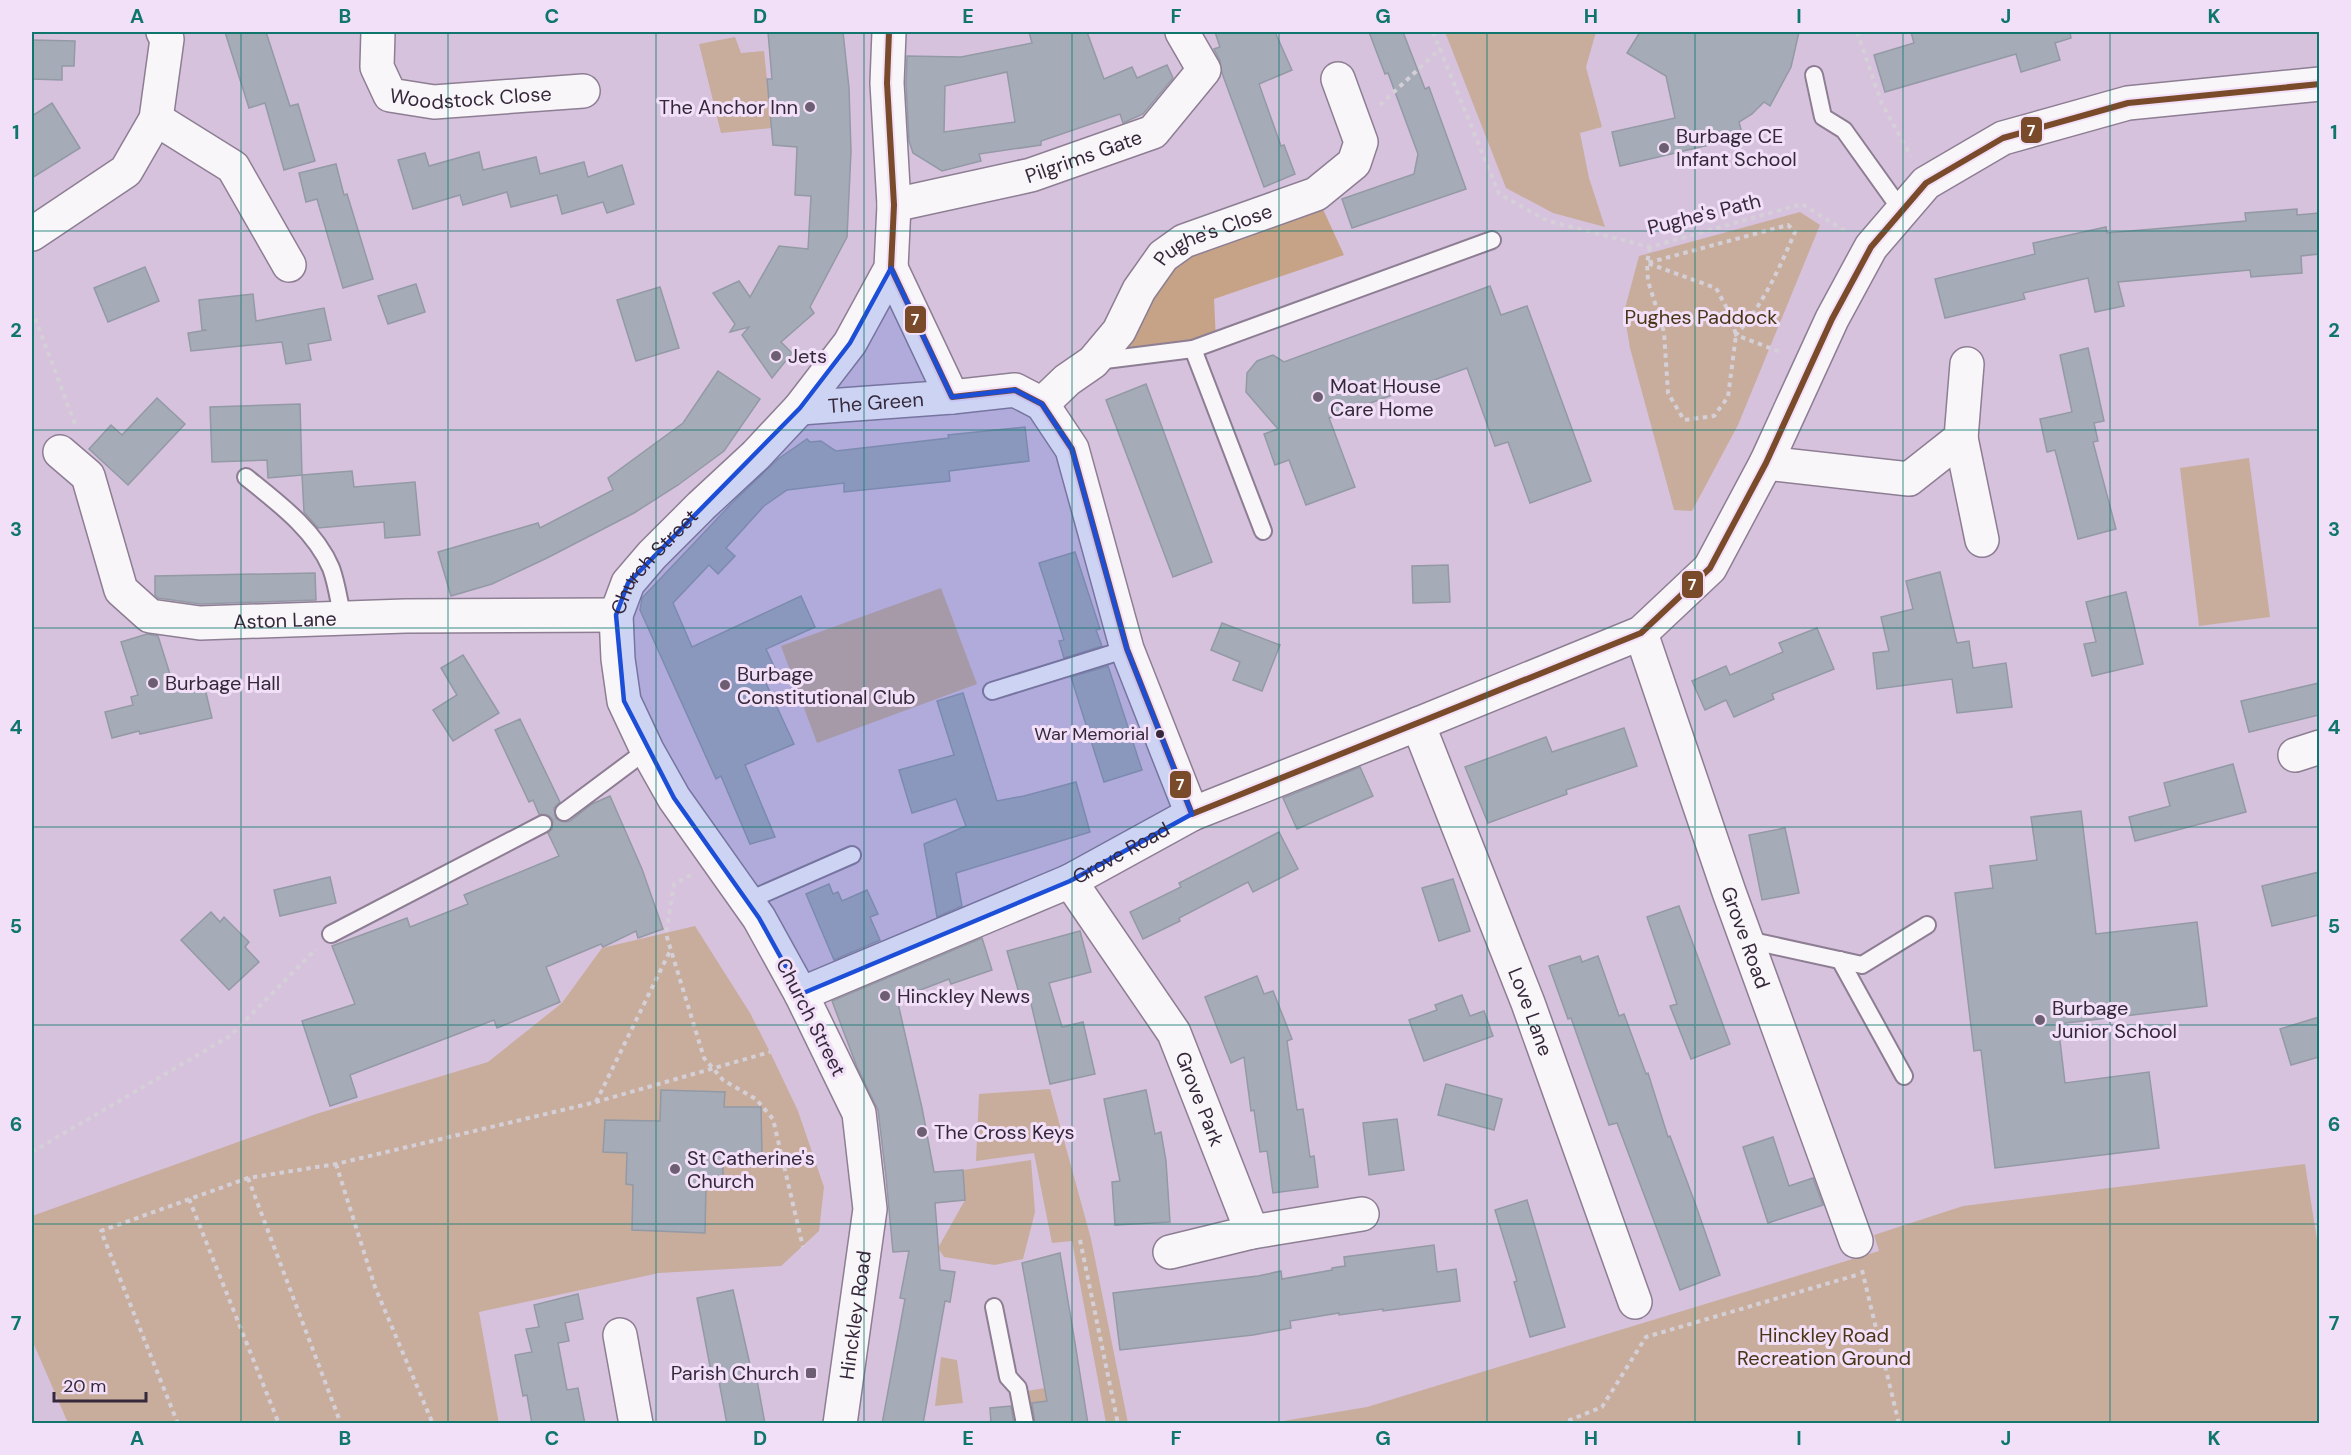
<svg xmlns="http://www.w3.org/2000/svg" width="2351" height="1455" viewBox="0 0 2351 1455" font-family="'DM Sans',sans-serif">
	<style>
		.green { fill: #c8ad9d }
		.forest { fill: #c6a386 }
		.building { fill: #a6abb8; stroke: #9399a5; stroke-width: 1.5; fill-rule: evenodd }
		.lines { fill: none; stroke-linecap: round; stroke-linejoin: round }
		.service-casing { stroke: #8d7e93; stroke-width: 20 }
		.minor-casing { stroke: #8d7e93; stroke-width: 36 }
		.secondary-casing { stroke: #8d7e93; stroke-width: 36 }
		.path { stroke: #d5cfd7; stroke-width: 4; stroke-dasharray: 4.5 4.5; stroke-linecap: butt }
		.service { stroke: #f9f6fa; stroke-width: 16 }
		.minor { stroke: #f9f6fa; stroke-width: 33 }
		.secondary { stroke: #f9f6fa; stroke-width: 33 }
		.bus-1-casing { stroke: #f2dff8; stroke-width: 10 }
		.bus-1 { stroke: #7a4b2a; stroke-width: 6 }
		.marked { fill: #1d4ed8; fill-opacity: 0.2; stroke: #1d4ed8; stroke-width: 4.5; stroke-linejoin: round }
		.grid { fill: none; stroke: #0f766e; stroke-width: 1.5; stroke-opacity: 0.55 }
		.poi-dot { fill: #6e5e74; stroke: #f2dff8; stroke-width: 2 }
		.bus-dot { fill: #36283b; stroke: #f2dff8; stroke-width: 2 }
		.labels { text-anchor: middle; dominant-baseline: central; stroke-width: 6; stroke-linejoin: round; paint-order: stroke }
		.bus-label { font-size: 18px; fill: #36283b; stroke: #f2dff8; text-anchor: end }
		.street-label { font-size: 20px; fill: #36283b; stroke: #f2dff8 }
		.poi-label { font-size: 20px; fill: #36283b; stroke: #f2dff8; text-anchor: start }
		.park-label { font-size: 20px; fill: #493515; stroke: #f2dff8 }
		.line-badge { stroke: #f2dff8; stroke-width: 2 }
		.badge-label { font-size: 16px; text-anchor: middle; font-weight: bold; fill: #fff }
		.neatline { fill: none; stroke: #0f766e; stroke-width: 2 }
		.grid-label { font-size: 20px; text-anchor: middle; font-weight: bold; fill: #0f766e }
	</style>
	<rect width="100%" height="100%" fill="#d6c2dd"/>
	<g class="green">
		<polygon points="1445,32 1596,32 1586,67 1602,127 1580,133 1589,178 1605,227 1553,213 1506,188"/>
		<polygon points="735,37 741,53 764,51 772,128 721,133 699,44"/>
		<polygon points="1800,212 1820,225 1738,425 1692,511 1674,510 1630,348 1624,312 1639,256"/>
		<polygon points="2249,458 2270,617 2199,626 2180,468"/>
		<polygon points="941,588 977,684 817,743 781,646"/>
		<polygon points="695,926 750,1013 770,1052 798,1111 824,1187 819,1231 781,1266 659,1273 479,1312 499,1424 68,1423 32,1340 32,1216 316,1114 488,1062 562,1003 602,948"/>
		<polygon points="1050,1089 1091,1239 1128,1423 1106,1423 1072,1241 1052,1243 1034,1153 976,1161 979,1094"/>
		<polygon points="1031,1160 1035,1212 1023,1259 995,1265 944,1257 938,1248 965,1200 963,1170"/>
		<polygon points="2305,1164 2320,1259 2319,1423 1266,1424 1367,1407 1879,1251 1874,1235 1963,1206"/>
		<polygon points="941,1357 957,1360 963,1403 935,1406"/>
		<polygon points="1045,1388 1052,1423 1034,1423 1027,1391"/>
	</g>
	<polygon class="forest" points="1316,194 1344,255 1214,299 1216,341 1107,360 1163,256"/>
	<g class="building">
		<polygon points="225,32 266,32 290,106 298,104 315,161 284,170 265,103 249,108"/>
		<polygon points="768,32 843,32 849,88 851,151 847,237 810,307 814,313 781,342 792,353 772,378 742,335 749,327 730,332 735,324 713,293 739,281 750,297 779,246 808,249 811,196 795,195 797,147 773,145 767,79 772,79"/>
		<path d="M 1029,32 L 1087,32 L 1104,79 L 1132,67 L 1137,78 L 1167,65 L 1173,78 L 1143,114 L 1123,123 L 1120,114 L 1041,141 L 1041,145 L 979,154 L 981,161 L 942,171 L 913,153 L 909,141 L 906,83 L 907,56 L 961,57 L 1032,43 ZM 1007,72 L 1015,122 L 944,132 L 945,86 Z"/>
		<polygon points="1215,32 1275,32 1292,70 1259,84 1281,146 1284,145 1295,174 1264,187 1222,73 1220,61 1214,49 1220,47"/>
		<polygon points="1369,32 1403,32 1425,89 1429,87 1466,189 1352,228 1342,199 1414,174 1418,154 1388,73 1385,74"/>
		<polygon points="1640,32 1799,32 1791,67 1770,106 1764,102 1752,114 1739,122 1743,137 1620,166 1612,132 1675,118 1666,76 1627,53"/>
		<polygon points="1911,32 2070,32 2071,38 2055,43 2060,60 2021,72 2016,54 1885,92 1874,55 1914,43"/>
		<polygon points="32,40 75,41 74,66 62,66 62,80 32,79"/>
		<polygon points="52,103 80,148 32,178 32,116"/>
		<polygon points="479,152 483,170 536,157 540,174 584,162 588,177 622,165 634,204 607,213 603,202 562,214 557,195 511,207 507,192 463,205 460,195 413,209 398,160 425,153 429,166"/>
		<polygon points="336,164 344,195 347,194 373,279 343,288 317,199 306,202 299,173"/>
		<polygon points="2297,209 2297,215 2319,213 2319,254 2301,256 2302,273 2251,277 2250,270 2118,282 2124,306 2095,312 2088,278 2023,293 2025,299 1945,318 1935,279 2035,254 2033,243 2106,227 2107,233 2246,221 2245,213"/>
		<polygon points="145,267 159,301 108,322 94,288"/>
		<polygon points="416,284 425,312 388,324 378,296"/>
		<polygon points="1490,286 1501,315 1527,306 1591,481 1530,503 1508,442 1495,446 1467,368 1329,418 1355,487 1306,505 1289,460 1275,465 1264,434 1278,429 1246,392 1247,373 1257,361 1273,355 1284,362"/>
		<polygon points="660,287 679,348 636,361 617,300"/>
		<polygon points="253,294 256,321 324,308 331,340 308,344 311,360 286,364 282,342 191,351 188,333 207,330 202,330 199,300"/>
		<polygon points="2088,348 2104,421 2094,423 2098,441 2093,442 2116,529 2078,539 2055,450 2047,452 2040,419 2072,412 2060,355"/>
		<polygon points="718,371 760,399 724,451 678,485 634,513 547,558 492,584 451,596 438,552 538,523 540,528 613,490 608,478 683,423"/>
		<polygon points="1146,384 1212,562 1173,577 1106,400"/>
		<polygon points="157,398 185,424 128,485 89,449 111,425 122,435"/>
		<polygon points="300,404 302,475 268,478 267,460 212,462 210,407"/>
		<polygon points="1025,427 1029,461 949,471 950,481 844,492 844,483 787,490 764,506 726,548 735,556 718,574 709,565 673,603 692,647 801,596 815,627 766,649 778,675 765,681 794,744 745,765 775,837 750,844 721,776 716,779 640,610 642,598 733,502 778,459 807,439 810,442 821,441 836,451 949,438 948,435"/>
		<polygon points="352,471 354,487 415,482 420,535 385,538 384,522 318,528 304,512 302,475"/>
		<polygon points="1075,552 1100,629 1096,630 1102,646 1064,658 1059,641 1064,640 1039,563"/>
		<polygon points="1448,565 1450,602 1413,603 1412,566"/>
		<polygon points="1940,572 1957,643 1969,641 1973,668 2006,663 2012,707 1957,713 1952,679 1877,689 1873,653 1889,651 1881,617 1913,609 1906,581"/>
		<polygon points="315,573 316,600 201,604 158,598 155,595 155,576"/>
		<polygon points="2126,592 2143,664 2092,676 2084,644 2096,642 2086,602"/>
		<polygon points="1222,623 1280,645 1262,691 1233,680 1240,662 1211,650"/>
		<polygon points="1817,628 1834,669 1772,694 1774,699 1734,717 1726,700 1705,710 1692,681 1726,666 1730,675 1783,652 1779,643"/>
		<polygon points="147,634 158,636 174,687 203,680 212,718 140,734 139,731 112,738 105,712 133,705 131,697 138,695 121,642"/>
		<polygon points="463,655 499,713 453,741 433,710 457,695 441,668"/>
		<polygon points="1108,666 1142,770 1104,782 1071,677"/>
		<polygon points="2319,683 2319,715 2249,732 2241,701"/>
		<polygon points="963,693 997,801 1024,796 1076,782 1090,832 956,873 962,906 937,917 924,844 966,826 956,799 912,813 899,770 954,755 937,701"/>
		<polygon points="520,719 560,802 554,808 556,819 565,822 570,821 592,804 610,796 642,869 663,929 638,938 636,931 603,947 601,944 546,967 560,1002 497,1028 494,1020 350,1075 357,1097 330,1106 302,1021 355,1004 332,946 407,918 410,927 468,904 464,895 559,856 548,833 552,829 553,820 548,815 539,814 533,800 529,802 495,730"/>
		<polygon points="1624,728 1637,766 1566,790 1567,794 1488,823 1465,767 1546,737 1552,752"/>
		<polygon points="2233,764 2246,812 2135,841 2129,817 2170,806 2164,783"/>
		<polygon points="1360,767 1373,796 1297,829 1283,798"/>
		<polygon points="2081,811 2096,934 2197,922 2207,1006 2058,1024 2065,1083 2149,1072 2159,1148 1995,1168 1981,1050 1974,1051 1955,893 1993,888 1990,866 2037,860 2031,817"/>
		<polygon points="1785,828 1799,893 1762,900 1749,835"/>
		<polygon points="1279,832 1298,869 1253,892 1248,882 1179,918 1180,921 1143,939 1130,912 1181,887 1179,883"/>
		<polygon points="2319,872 2319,915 2272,926 2262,886"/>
		<polygon points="330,877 336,903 280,916 274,890"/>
		<polygon points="1453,879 1470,931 1439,941 1422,888"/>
		<polygon points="829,884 833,894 838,892 842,901 867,890 878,914 870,917 880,940 834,960 806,894"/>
		<polygon points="1679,906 1730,1044 1691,1059 1670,1006 1677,1004 1647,917"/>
		<polygon points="211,912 220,922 224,917 249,942 245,947 259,962 229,990 181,940"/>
		<polygon points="1080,931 1091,972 1049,983 1062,1027 1083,1022 1095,1074 1050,1084 1028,991 1019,993 1007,951"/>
		<polygon points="982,938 992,970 951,984 949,979 897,999 922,1108 934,1172 963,1170 965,1200 935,1203 940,1270 955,1272 950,1302 945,1301 923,1424 882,1424 905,1299 900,1298 909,1251 893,1252 886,1177 878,1110 857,1067 832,1001"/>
		<polygon points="1580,956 1582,962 1598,956 1619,1016 1624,1014 1646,1074 1648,1073 1668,1137 1670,1136 1695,1203 1720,1275 1680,1290 1617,1123 1609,1125 1571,1018 1568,1019 1549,966"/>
		<polygon points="1257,976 1264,994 1273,991 1292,1039 1287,1041 1297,1110 1303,1109 1310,1157 1314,1156 1318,1187 1273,1193 1267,1151 1260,1152 1254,1110 1251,1111 1244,1057 1231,1063 1205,997"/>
		<polygon points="1462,995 1470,1016 1484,1011 1493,1036 1424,1061 1409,1020 1437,1010 1435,1005"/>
		<polygon points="2319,1017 2319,1057 2291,1065 2280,1029"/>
		<polygon points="1446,1084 1502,1099 1494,1130 1438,1115"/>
		<polygon points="661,1090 725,1092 724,1107 761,1107 762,1155 723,1154 723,1184 706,1184 705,1233 632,1230 633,1185 626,1184 627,1153 603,1152 605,1120 660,1121"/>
		<polygon points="1146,1090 1155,1134 1161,1132 1166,1161 1170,1222 1115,1225 1112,1182 1120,1181 1104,1099"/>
		<polygon points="1397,1119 1404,1170 1369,1175 1363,1123"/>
		<polygon points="1773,1137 1789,1186 1813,1178 1823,1205 1768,1223 1743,1147"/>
		<polygon points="1527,1200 1565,1327 1530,1337 1514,1282 1517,1281 1495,1210"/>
		<polygon points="1434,1245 1437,1272 1456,1269 1460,1301 1383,1311 1383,1309 1339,1315 1339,1313 1290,1321 1291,1328 1253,1335 1120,1350 1113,1293 1258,1276 1281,1271 1282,1279 1332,1270 1332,1268 1345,1266 1344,1257"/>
		<polygon points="1060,1253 1075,1343 1088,1424 1035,1424 1032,1403 1047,1401 1022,1263"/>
		<polygon points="733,1290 751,1369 755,1369 765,1424 727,1424 718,1376 712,1377 697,1298"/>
		<polygon points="578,1294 583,1319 565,1323 569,1341 558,1343 567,1390 578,1388 585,1424 532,1424 527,1395 523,1396 515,1355 532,1352 526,1329 539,1327 534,1305"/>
		<polygon points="1011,1406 1014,1424 991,1424 990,1408"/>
	</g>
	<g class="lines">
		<defs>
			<g id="service">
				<polyline points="1814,75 1823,117 1844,130 1902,211"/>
				<polyline points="1193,349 1263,531"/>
				<polyline points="1097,361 1193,349 1492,240"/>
				<path d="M 246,477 C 277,502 315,530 331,568 C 337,584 339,602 343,619"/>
				<polyline points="992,691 1127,649"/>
				<polyline points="564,812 647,750"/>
				<polyline points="747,901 852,855"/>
				<polyline points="331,934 543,824"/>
				<polyline points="1748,940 1862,965 1927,925"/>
				<polyline points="1840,960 1904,1076"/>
				<polyline points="994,1307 1008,1377 1018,1388 1025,1424"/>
			</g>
			<g id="minor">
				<path id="s1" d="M 378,32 L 377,67 L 390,95 L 434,102 L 583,91"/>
				<polyline points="156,119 233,167 289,265"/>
				<path id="s2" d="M 894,205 L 1031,175 L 1153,132 L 1204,70 L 1182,32"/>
				<polyline points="32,234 126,171 156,119 167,39 163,32"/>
				<polyline points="891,268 952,397 1015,390 1042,404 1072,449 1127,649 1192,814"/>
				<path id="s3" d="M 1042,404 L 1067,380 L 1093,362 L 1119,331 L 1139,290 L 1163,256 L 1184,241 L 1316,194 L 1354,163 L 1361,142 L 1338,79"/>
				<path id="s4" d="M 800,408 L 952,397"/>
				<polyline points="1961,438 1982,540"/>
				<path id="s5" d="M 60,452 L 88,476 L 121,590 L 150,616 L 200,623 L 405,616 L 616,615"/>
				<polyline points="1766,463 1909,479 1961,438 1967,364"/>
				<path id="s6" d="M 1641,633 L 1729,892 L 1856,1241"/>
				<path id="s7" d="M 1418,724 L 1528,1003 L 1635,1302"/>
				<polyline points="2295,755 2320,747"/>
				<path id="s8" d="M 1070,881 L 1174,1033 L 1252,1232 L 1362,1214"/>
				<path id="s9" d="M 801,994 L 1070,881 L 1192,814 L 1418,724 L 1641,633 L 1710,568 L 1766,463 L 1832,319 L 1871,247 L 1926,183 L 2003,138 L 2128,103 L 2320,84"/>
				<polyline points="1170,1252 1252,1232"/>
				<polyline points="620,1335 636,1424"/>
			</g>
			<g id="secondary">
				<path id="s10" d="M 840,1424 L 870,1209 L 859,1113 L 801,994 L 759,918 L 674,798 L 647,750 L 624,701 L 618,659 L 616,615 L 628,583 L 652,555 L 701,506 L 756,455 L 800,408 L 850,343 L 891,268 L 894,205 L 887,83 L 889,32"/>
			</g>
		</defs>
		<use href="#service" class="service-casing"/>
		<use href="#minor" class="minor-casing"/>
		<use href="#secondary" class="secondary-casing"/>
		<g class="path">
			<polyline points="1433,32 1499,194 1548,221 1650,247 1802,204 1845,231"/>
			<polyline points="1857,32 1882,104 1911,156"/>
			<polyline points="1380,105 1441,48"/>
			<path d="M 1650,247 L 1647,263 L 1716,288 L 1730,314 L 1736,335 L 1728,397 L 1714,416 L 1684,420 L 1668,393 L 1664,332 L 1648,281 L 1647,263 L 1788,225 L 1795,232 C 1779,269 1763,305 1736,335 L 1783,353"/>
			<polyline points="32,310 75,424"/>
			<polyline points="691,875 674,884 666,934 704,1058 723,1080 756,1099 773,1119 803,1247"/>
			<polyline points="596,1102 670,951"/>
			<polyline points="32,1152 230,1036 316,949"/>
			<polyline points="336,1164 375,1287 433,1424"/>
			<polyline points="248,1178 341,1424"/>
			<polyline points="189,1199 279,1424"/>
			<polyline points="1080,1240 1118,1424"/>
			<polyline points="1862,1270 1899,1424"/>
			<polyline points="178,1424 101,1231 248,1178 336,1164 596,1102 770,1052"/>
			<polyline points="1560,1424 1602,1407 1646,1337 1860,1274"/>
		</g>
		<use href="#service" class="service"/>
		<use href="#minor" class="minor"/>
		<use href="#secondary" class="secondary"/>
		<defs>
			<polyline id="bus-1" points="889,32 887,83 894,205 891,268 952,397 1015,390 1042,404 1072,449 1127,649 1192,814 1641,633 1710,568 1766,463 1832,319 1871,247 1926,183 2003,138 2128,103 2320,84"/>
		</defs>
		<use href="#bus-1" class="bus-1-casing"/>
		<use href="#bus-1" class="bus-1"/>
	</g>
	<path class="marked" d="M 891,268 L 952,397 L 1015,390 L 1042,404 L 1072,449 L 1127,649 L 1192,814 L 1070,881 L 801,994 L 759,918 L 674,798 L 624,701 L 616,615 L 628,583 L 800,408 L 850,343 Z"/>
	<path class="grid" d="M 241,32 L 241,1424M 448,32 L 448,1424M 656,32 L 656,1424M 864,32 L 864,1424M 1072,32 L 1072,1424M 1279,32 L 1279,1424M 1487,32 L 1487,1424M 1695,32 L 1695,1424M 1903,32 L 1903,1424M 2110,32 L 2110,1424M 32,231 L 2320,231M 32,430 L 2320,430M 32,628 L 2320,628M 32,827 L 2320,827M 32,1025 L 2320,1025M 32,1224 L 2320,1224"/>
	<g class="poi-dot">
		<circle cx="810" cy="107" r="6"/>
		<circle cx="1664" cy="148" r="6"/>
		<circle cx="776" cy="356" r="6"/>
		<circle cx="1318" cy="397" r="6"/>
		<circle cx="153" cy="683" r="6"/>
		<circle cx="725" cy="685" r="6"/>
		<circle cx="885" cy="996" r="6"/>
		<circle cx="2040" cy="1020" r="6"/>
		<circle cx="922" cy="1132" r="6"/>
		<circle cx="675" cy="1169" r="6"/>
		<rect x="805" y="1367" width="12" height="12" rx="3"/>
	</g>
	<circle class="bus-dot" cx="1160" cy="734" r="5"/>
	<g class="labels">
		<g class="bus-label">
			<text x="1149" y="734">War Memorial</text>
		</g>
		<g class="street-label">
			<text stroke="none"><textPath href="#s1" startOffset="147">Woodstock Close</textPath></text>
			<text stroke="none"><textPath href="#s2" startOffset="196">Pilgrims Gate</textPath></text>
			<text transform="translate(1704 214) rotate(-14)">Pughe's Path</text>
			<text stroke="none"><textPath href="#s3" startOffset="249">Pughe's Close</textPath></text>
			<text stroke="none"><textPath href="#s4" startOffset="76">The Green</textPath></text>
			<text stroke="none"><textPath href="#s10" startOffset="942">Church Street</textPath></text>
			<text stroke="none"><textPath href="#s5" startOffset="330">Aston Lane</textPath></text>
			<text stroke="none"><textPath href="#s9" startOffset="350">Grove Road</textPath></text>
			<text stroke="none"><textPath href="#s6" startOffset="322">Grove Road</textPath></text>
			<text stroke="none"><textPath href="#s7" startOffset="309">Love Lane</textPath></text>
			<text transform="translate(811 1017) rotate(63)">Church Street</text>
			<text stroke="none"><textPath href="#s8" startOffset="255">Grove Park</textPath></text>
			<text stroke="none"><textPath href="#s10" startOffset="110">Hinckley Road</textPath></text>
		</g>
		<g class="poi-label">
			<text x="798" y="107" text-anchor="end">The Anchor Inn</text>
			<text x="1676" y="136">Burbage CE<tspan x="1676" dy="23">Infant School</tspan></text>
			<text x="788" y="356">Jets</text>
			<text x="1330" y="386">Moat House<tspan x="1330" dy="23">Care Home</tspan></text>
			<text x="737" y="674">Burbage<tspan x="737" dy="23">Constitutional Club</tspan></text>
			<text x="165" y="683">Burbage Hall</text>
			<text x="897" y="996">Hinckley News</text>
			<text x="2052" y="1008">Burbage<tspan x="2052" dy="23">Junior School</tspan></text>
			<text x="934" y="1132">The Cross Keys</text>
			<text x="687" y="1158">St Catherine's<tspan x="687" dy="23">Church</tspan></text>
			<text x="799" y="1373" text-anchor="end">Parish Church</text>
		</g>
		<g class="park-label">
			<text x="1701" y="317">Pughes Paddock</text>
			<text x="1824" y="1335">Hinckley Road<tspan x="1824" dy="23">Recreation Ground</tspan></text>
		</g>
	</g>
	<g class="line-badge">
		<rect x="2020" y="116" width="23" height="28" rx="6" fill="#7a4b2a"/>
		<rect x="904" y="305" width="23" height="29" rx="6" fill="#7a4b2a"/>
		<rect x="1681" y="570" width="23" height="29" rx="6" fill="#7a4b2a"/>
		<rect x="1169" y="770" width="23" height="29" rx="6" fill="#7a4b2a"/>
	</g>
	<g class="badge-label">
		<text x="2031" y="136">7</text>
		<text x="915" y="325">7</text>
		<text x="1692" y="590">7</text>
		<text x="1180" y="790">7</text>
	</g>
	<rect width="2351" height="1455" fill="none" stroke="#f2dff8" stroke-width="66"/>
	<path d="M54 1392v9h92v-9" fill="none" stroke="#36283b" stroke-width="3"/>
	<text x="63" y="1392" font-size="18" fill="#36283b" stroke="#f2dff8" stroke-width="4.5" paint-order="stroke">20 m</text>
	<rect x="33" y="33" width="2285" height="1389" class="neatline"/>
	<g class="grid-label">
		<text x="137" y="23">A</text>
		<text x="345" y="23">B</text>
		<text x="552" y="23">C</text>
		<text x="760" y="23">D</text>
		<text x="968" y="23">E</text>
		<text x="1176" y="23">F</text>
		<text x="1383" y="23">G</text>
		<text x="1591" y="23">H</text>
		<text x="1799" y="23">I</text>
		<text x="2006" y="23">J</text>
		<text x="2214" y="23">K</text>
		<text x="16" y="139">1</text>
		<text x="2334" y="139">1</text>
		<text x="16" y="337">2</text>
		<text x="2334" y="337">2</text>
		<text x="16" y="536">3</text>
		<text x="2334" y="536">3</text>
		<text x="16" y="734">4</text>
		<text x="2334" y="734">4</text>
		<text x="16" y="933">5</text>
		<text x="2334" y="933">5</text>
		<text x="16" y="1131">6</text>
		<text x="2334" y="1131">6</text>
		<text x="16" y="1330">7</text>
		<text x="2334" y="1330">7</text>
		<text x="137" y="1445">A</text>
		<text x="345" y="1445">B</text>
		<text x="552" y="1445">C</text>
		<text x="760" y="1445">D</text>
		<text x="968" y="1445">E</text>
		<text x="1176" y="1445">F</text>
		<text x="1383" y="1445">G</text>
		<text x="1591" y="1445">H</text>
		<text x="1799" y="1445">I</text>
		<text x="2006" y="1445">J</text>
		<text x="2214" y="1445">K</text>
	</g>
</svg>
